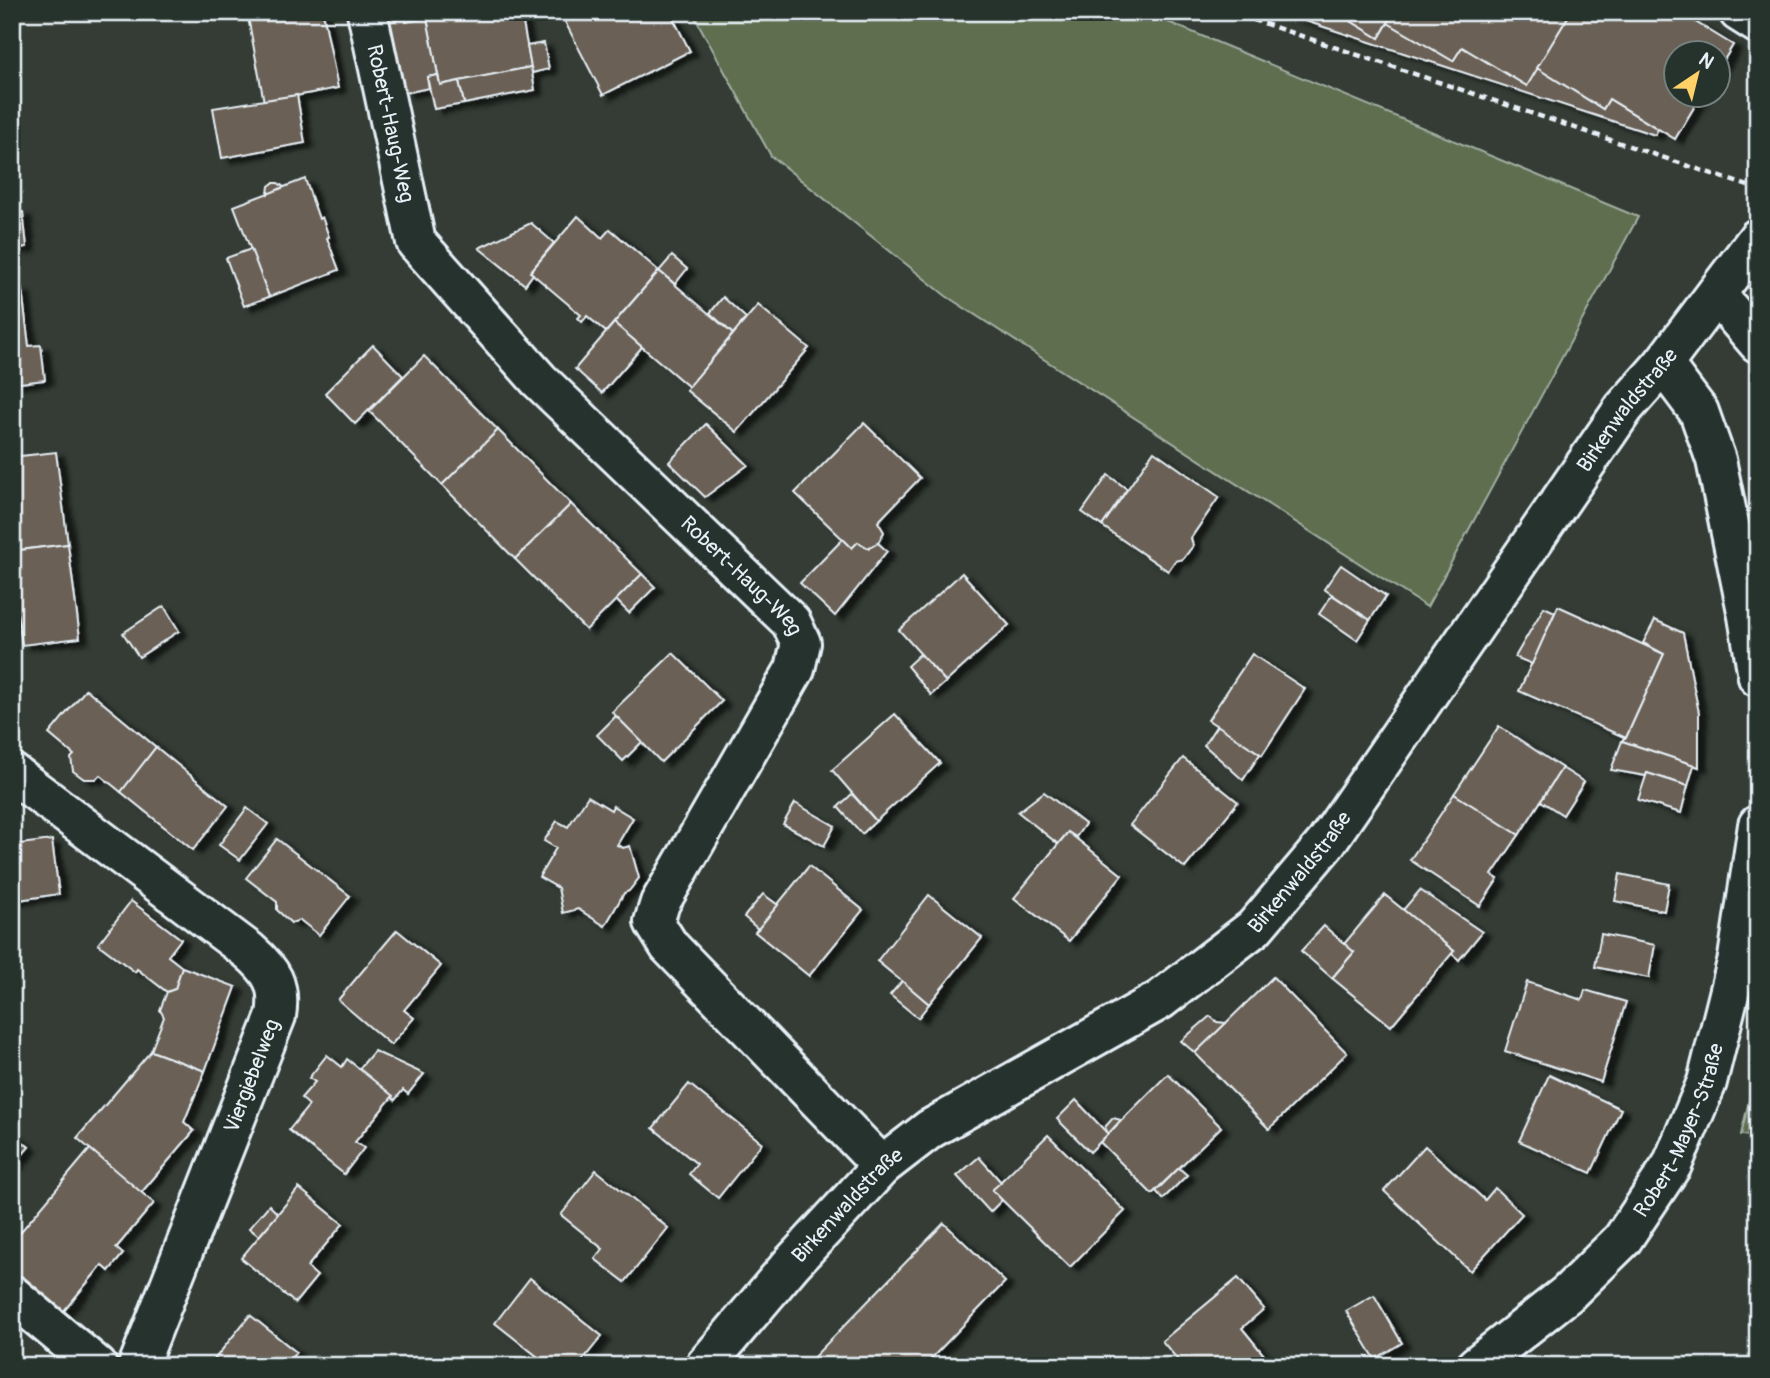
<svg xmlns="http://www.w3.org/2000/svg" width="1770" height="1378" viewBox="0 0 1770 1378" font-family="Pangolin,sans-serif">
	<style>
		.green { fill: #5e6e50; stroke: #a3b0a4; stroke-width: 2 }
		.building { fill: #6b6055; stroke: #e8f1f8; stroke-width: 2; filter: url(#shadow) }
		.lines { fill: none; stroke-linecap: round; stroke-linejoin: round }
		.minor-casing { stroke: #e8f1f8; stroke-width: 44 }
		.path { stroke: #e8f1f8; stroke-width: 4.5; stroke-dasharray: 7 5; stroke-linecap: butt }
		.minor { stroke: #26332d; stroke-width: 38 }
		.labels { text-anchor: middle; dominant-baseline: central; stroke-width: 5; stroke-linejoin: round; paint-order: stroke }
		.street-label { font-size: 21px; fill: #e8f1f8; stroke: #26332d }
	</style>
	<defs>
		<filter id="shadow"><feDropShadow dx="8" dy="4.5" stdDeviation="2" flood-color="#0009"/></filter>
	</defs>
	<rect width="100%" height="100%" fill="#343c35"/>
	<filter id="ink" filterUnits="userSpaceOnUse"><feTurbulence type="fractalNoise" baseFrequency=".0143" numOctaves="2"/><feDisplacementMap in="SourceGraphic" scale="14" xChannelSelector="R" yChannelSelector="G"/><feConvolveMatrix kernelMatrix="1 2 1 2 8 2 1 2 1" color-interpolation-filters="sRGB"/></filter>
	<g filter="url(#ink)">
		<g class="green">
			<polygon points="692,12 1144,12 1638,217 1427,607 946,296 771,156"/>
			<polygon points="1758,1062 1758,1137 1741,1135"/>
		</g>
		<g class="building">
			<polygon points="247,12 323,12 338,88 264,102"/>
			<polygon points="461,12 521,12 531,67 440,85 427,19"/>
			<polygon points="583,12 670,12 690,51 603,95 565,22"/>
			<polygon points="1278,12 1300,12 1303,14 1304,12 1336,12 1379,38 1388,23 1453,61 1462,47 1527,86 1537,68 1603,109 1609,99 1658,129 1655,135"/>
			<polygon points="1336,12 1394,12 1379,38"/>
			<polygon points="1394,12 1571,12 1527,86 1462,47 1453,61 1388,23"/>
			<polygon points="1571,12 1679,12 1733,45 1718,70 1718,52 1676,52 1676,94 1702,94 1675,139 1609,99 1603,109 1537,68"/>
			<polygon points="405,18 406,22 427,18 438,75 427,77 429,88 405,93 390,21"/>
			<polygon points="544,43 549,69 532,73 527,46"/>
			<polygon points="531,67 535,90 464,104 459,81"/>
			<polygon points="438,75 440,85 459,81 464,104 434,109 427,77"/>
			<polygon points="297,95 305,143 222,158 213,108"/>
			<polygon points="305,179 319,219 322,217 329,237 327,238 339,270 269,297 234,206"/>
			<polygon points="273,183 278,183 284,187 268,194 269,186"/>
			<polygon points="23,212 27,247 12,249 12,213"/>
			<polygon points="578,216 602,238 610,229 659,271 606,332 587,316 582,322 578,318 581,315 530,272"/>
			<polygon points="531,223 554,243 530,272 533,274 525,285 479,248"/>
			<polygon points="251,249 269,297 244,306 226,258"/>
			<polygon points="672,256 687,269 675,284 659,271"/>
			<polygon points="659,271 733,334 689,387 614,323"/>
			<polygon points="22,289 29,346 41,345 45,380 12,384 12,290"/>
			<polygon points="723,297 746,318 733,334 710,313"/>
			<polygon points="758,305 809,348 737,432 686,390"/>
			<polygon points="614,323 642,347 602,393 575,369"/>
			<polygon points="373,345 403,376 355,424 325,393"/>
			<polygon points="424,356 498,430 442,485 369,411"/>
			<polygon points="864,423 920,478 878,522 884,532 878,543 868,548 858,542 852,548 795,493"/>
			<polygon points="706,424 748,465 705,497 669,462"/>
			<polygon points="498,430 571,504 515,559 442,485"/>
			<polygon points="1154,451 1219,497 1191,538 1193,546 1183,559 1175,561 1168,571 1102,526"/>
			<polygon points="56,452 68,544 12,551 12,457"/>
			<polygon points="1108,475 1127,489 1102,526 1082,512"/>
			<polygon points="571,504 642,574 586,630 515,559"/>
			<polygon points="843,539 852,548 858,542 868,548 878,543 887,551 835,616 800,583"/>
			<polygon points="68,544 80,638 22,645 17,611 12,611 12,551"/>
			<polygon points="1341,565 1386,596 1370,620 1324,589"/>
			<polygon points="962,573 1009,625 946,682 899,630"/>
			<polygon points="642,574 655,587 629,613 616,600"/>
			<polygon points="1332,595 1370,620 1357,640 1319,614"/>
			<polygon points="164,606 179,631 139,657 123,633"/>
			<polygon points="1558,606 1664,654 1626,738 1519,691"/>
			<polygon points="1544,607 1555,612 1532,664 1515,657"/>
			<polygon points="1655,620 1683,633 1699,713 1699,767 1622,741 1624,738 1626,738 1664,654 1643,643"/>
			<polygon points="673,653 722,701 661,762 612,712"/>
			<polygon points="920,654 946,682 931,695 907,666"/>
			<polygon points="1252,654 1305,689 1262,755 1208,720"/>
			<polygon points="86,689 156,747 121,792 100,775 96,779 84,779 73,771 71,758 74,755 49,734"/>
			<polygon points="895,714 940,763 876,821 832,770"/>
			<polygon points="616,716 642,742 623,761 597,735"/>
			<polygon points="1217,725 1260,754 1243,780 1204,745"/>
			<polygon points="1499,726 1562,768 1519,835 1454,794"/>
			<polygon points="1622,741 1694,765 1688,786 1647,773 1646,776 1611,770"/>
			<polygon points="156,747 228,806 193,850 121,792"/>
			<polygon points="1183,758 1238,802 1185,868 1130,825"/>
			<polygon points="1562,768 1584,782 1563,815 1541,801"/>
			<polygon points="1647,773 1688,786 1681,813 1638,800"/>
			<polygon points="1044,792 1085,824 1076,837 1068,832 1058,844 1018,812"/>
			<polygon points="852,794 876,821 862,834 838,807"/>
			<polygon points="1454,794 1519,835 1492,875 1498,879 1480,906 1410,860"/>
			<polygon points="588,796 611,810 613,806 633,818 617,845 623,848 630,846 639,878 629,891 624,893 605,926 578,909 563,913 558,888 539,877 556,848 544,841 557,821 568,827"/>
			<polygon points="795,803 835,826 824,846 783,824"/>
			<polygon points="247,808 268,824 240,860 219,845"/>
			<polygon points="1068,832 1122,875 1069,941 1014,898"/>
			<polygon points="277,839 350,896 319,935 300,920 291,923 277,910 277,902 246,878"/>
			<polygon points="52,840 59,894 12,901 12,845"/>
			<polygon points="809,866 863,910 809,976 755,932"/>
			<polygon points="1620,874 1669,884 1664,911 1615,901"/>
			<polygon points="1420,890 1482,932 1459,960 1451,953 1454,951 1403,910"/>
			<polygon points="763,894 778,905 758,929 744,917"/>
			<polygon points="929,895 982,938 929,1004 877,961"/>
			<polygon points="1385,895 1454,951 1391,1026 1332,978 1354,952 1344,944"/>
			<polygon points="131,901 181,939 168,956 182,967 175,989 167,992 137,969 135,972 98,944"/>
			<polygon points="1324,926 1354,952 1332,978 1301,951"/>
			<polygon points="397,930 441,966 404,1010 414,1018 391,1045 338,1000"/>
			<polygon points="1601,934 1655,945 1649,978 1595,967"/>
			<polygon points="182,967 236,987 205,1071 151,1051 164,1017 160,1010 167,992 175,989"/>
			<polygon points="1273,977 1347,1053 1269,1129 1195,1053"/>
			<polygon points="902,981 929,1004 918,1018 890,995"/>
			<polygon points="1527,982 1582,1000 1585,990 1626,1002 1601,1082 1505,1051"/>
			<polygon points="1210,1016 1217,1022 1226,1023 1195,1053 1181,1041"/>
			<polygon points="151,1051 205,1071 184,1122 194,1131 141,1193 77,1138"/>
			<polygon points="374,1051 424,1074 408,1094 403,1090 395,1100 359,1069"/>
			<polygon points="327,1055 342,1067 347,1059 393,1096 355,1142 364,1148 344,1174 289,1130 309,1105 301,1098 315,1082 309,1078"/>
			<polygon points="1168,1074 1221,1127 1152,1194 1100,1142"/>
			<polygon points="1549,1075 1621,1109 1591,1173 1519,1141"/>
			<polygon points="689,1084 762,1143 718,1198 689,1174 697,1164 653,1128"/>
			<polygon points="1076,1100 1108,1134 1090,1152 1057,1119"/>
			<polygon points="1113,1118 1121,1120 1108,1134 1105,1127"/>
			<polygon points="12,1133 29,1147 12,1167"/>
			<polygon points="1048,1135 1125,1211 1070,1267 992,1190"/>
			<polygon points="1425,1146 1485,1200 1495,1188 1522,1214 1470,1271 1384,1191"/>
			<polygon points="90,1149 154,1203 116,1248 123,1254 109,1271 102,1265 63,1312 12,1269 12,1242"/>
			<polygon points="979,1157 1001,1182 992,1190 1002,1200 990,1212 957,1176"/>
			<polygon points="1179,1168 1187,1175 1163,1199 1156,1191"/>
			<polygon points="596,1170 668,1228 625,1282 595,1259 603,1249 561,1215"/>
			<polygon points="299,1188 343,1224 307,1267 317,1276 295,1303 241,1258"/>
			<polygon points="269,1205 278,1214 259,1236 249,1228"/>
			<polygon points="944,1223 1005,1282 924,1366 807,1364"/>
			<polygon points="530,1278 602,1336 578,1366 532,1366 538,1357 495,1323"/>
			<polygon points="1238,1278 1264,1309 1242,1328 1273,1366 1183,1366 1162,1341"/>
			<polygon points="1374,1295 1402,1343 1375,1359 1346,1311"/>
			<polygon points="250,1315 296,1352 285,1366 209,1366"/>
		</g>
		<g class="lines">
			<defs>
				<g id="minor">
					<path id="s1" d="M 367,12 L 416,242 L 539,380 L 791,622 L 801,643 L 795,669 L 660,903 L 654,922 L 669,946 L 882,1166"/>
					<polyline points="1739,12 1758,24"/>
					<polyline points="1716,294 1758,343"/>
					<polyline points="1663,364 1699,412 1716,460 1748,616 1758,677"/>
					<path d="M 12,773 L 249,951 C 272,971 281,985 276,1016 L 138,1366"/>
					<polyline points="12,1295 97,1366"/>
					<path id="s2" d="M 705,1366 L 792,1263 L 882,1166 L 930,1129 L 1160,1000 L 1254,928 L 1326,843 L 1624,408 L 1663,364 L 1758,238"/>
					<path id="s3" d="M 1476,1366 L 1567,1294 L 1622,1240 L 1672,1165 L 1707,1082 L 1738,958 L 1758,825"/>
				</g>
			</defs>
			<use href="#minor" class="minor-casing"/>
			<polyline class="path" points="1230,12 1754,188"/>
			<use href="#minor" class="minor"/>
		</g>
	</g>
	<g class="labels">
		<g class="street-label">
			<text stroke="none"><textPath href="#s1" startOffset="114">Robert-Haug-Weg</textPath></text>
			<text stroke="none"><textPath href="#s2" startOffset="1349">Birkenwaldstraße</textPath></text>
			<text stroke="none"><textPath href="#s1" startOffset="702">Robert-Haug-Weg</textPath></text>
			<text stroke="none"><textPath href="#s2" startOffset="782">Birkenwaldstraße</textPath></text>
			<text transform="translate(252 1076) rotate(-69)">Viergiebelweg</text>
			<text stroke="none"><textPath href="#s3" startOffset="318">Robert-Mayer-Straße</textPath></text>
			<text stroke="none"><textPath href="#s2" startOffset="215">Birkenwaldstraße</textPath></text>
		</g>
	</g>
	<rect width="1770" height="1378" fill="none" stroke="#26332d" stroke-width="42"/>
	<rect x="21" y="21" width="1728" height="1336" fill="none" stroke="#e8f1f8" stroke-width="2.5" filter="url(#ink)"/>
	<g transform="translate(1697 74) rotate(35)"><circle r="33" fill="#26332d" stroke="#747f7e" stroke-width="2"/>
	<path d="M0-5L12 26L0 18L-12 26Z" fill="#ffd166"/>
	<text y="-10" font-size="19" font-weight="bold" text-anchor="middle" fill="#e8f1f8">N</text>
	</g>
</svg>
